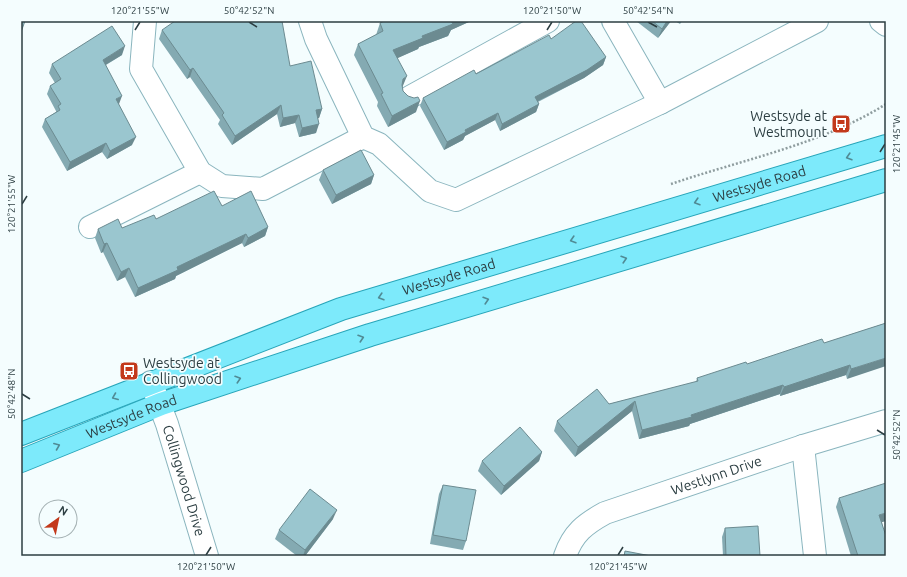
<svg xmlns="http://www.w3.org/2000/svg" width="907" height="577" viewBox="0 0 907 577" font-family="Ubuntu,sans-serif">
	<style>
		.lines { fill: none; stroke-linecap: round; stroke-linejoin: round }
		.minor-casing { stroke: #8ab5be; stroke-width: 24 }
		.major-casing { stroke: #28a5b9; stroke-width: 24 }
		.path { stroke: #8f9d9f; stroke-width: 2.5; stroke-dasharray: 2 2; stroke-linecap: butt }
		.minor { stroke: #fff; stroke-width: 22 }
		.major { stroke: #7deafb; stroke-width: 22 }
		.wall { fill: #84aab2 }
		.shaded-wall { fill: #6c8b91 }
		.building { fill: #9ac6cf; stroke: #6c8b91 }
		.oneway { stroke: #508b95 }
		.ticks { fill: none; stroke: #2c3e42; stroke-width: 1.5 }
		.labels { text-anchor: middle; dominant-baseline: central; stroke-width: 3.5; stroke-linejoin: round; paint-order: stroke }
		.poi-label { font-size: 14px; fill: #2c3e42; stroke: #f4fdfe; text-anchor: end }
		.street-label { font-size: 14px; fill: #2c3e42; stroke: #f4fdfe }
		.neatline { fill: none; stroke: #2c3e42; stroke-width: 1.5 }
		.ticks-label { font-size: 10px; text-anchor: middle; fill: #2c3e42 }
	</style>
	<rect width="100%" height="100%" fill="#f4fdfe"/>
	<g class="lines">
		<defs>
			<g id="minor">
				<polyline points="145,21 141,69 200,172 222,186 263,189 363,137"/>
				<polyline points="310,21 316,39 363,137 379,144 430,191 456,200 660,103 817,21"/>
				<polyline points="613,21 660,103"/>
				<polyline points="881,21 886,25"/>
				<polyline points="410,97 548,21"/>
				<polyline points="90,227 200,172"/>
				<path id="s1" d="M 151,382 L 167,424 L 207,556"/>
				<polyline points="803,446 815,556"/>
				<path id="s2" d="M 565,556 C 573,533 585,524 605,513 L 803,446 L 886,421"/>
			</g>
			<g id="major">
				<path id="s3" d="M 21,434 L 341,309 L 886,146"/>
				<path id="s4" d="M 21,461 L 161,404 L 370,335 L 886,180"/>
			</g>
		</defs>
		<use href="#minor" class="minor-casing"/>
		<use href="#major" class="major-casing"/>
		<path class="path" d="M 671,184 C 741,160 823,144 886,104"/>
		<use href="#minor" class="minor"/>
		<use href="#major" class="major"/>
	</g>
	<g class="wall">
		<polygon points="384,21 471,21 451,30 448,36 419,47 418,49 397,58 403,91 416,112 388,127 377,106 378,102 354,55 358,44 376,35 380,23"/>
		<polygon points="636,21 671,21 658,38"/>
		<polygon points="675,21 682,21 680,24"/>
		<polygon points="162,30 290,66 322,109 319,118 318,118 316,133 299,137 295,123 280,127 277,114 232,145 218,124 220,120 190,77 187,79 159,39"/>
		<polygon points="551,39 606,57 603,65 584,78 538,102 539,104 536,112 500,131 495,120 465,136 463,140 444,150 420,106 423,98"/>
		<polygon points="122,55 106,65 119,104 118,105 132,145 107,159 102,152 67,171 42,127 45,119 56,112 56,111 47,94 50,86 55,83 49,73 52,64"/>
		<polygon points="323,170 374,175 371,184 332,204 319,180"/>
		<polygon points="222,206 268,227 265,236 244,247 242,243 176,276 175,279 135,297 125,277 117,281 103,252 101,253 95,238 98,229 122,228 156,219"/>
		<polygon points="886,323 847,379 846,375 780,396 780,394 690,424 689,426 639,439 632,411 575,457 554,431 557,421 609,404 696,382 697,378 824,343"/>
		<polygon points="542,452 539,461 501,495 478,471 482,461"/>
		<polygon points="443,485 466,541 463,550 430,544 439,494"/>
		<polygon points="839,498 882,522 886,556 851,556 836,507"/>
		<polygon points="333,519 305,556 297,556 275,539 279,530"/>
		<polygon points="725,528 760,556 723,556 722,537"/>
	</g>
	<g class="shaded-wall">
		<polygon points="450,21 471,21 451,30 448,36 419,47 418,49 389,62 393,50 422,36"/>
		<polygon points="667,21 671,21 658,38 662,29"/>
		<polygon points="125,46 122,55 100,68 103,60"/>
		<polygon points="606,57 603,65 584,78 532,104 535,97"/>
		<polygon points="193,68 190,77 187,79 190,70"/>
		<polygon points="407,76 402,88 399,91 403,79"/>
		<polygon points="122,96 119,104 112,108 116,99"/>
		<polygon points="420,101 416,112 388,127 392,116"/>
		<polygon points="539,104 536,112 500,131 502,124"/>
		<polygon points="281,105 277,114 232,145 235,136"/>
		<polygon points="322,109 319,118 313,119 316,110"/>
		<polygon points="498,113 495,120 465,136 463,140 444,150 447,142 465,130"/>
		<polygon points="299,115 295,123 280,127 283,118"/>
		<polygon points="319,124 316,133 299,137 302,128"/>
		<polygon points="136,137 132,145 107,159 110,151"/>
		<polygon points="106,143 102,152 67,171 70,162"/>
		<polygon points="374,175 371,184 332,204 336,195"/>
		<polygon points="268,227 265,236 244,247 248,238"/>
		<polygon points="246,234 242,243 176,276 175,279 135,297 138,288 177,267"/>
		<polygon points="107,243 103,252 101,253 104,244"/>
		<polygon points="129,268 125,277 117,281 121,272"/>
		<polygon points="886,358 886,366 847,379 851,369"/>
		<polygon points="850,365 846,375 780,396 784,387"/>
		<polygon points="783,385 780,394 690,424 689,426 639,439 642,430 691,415"/>
		<polygon points="635,401 632,411 575,457 578,447"/>
		<polygon points="542,452 539,461 501,495 504,486"/>
		<polygon points="337,510 333,519 305,556 303,556 305,550"/>
		<polygon points="886,513 886,521 876,524 879,515"/>
	</g>
	<g class="building">
		<polygon points="21,21 25,21 21,32"/>
		<polygon points="175,21 282,21 290,66 311,61 322,109 316,110 319,124 302,128 299,115 283,118 281,105 235,136 222,115 224,113 193,68 190,70 162,30"/>
		<polygon points="384,21 451,21 453,24 422,36 423,38 393,50 407,76 403,79 402,85 403,91 408,96 414,98 418,97 420,101 392,116 381,94 383,93 358,44 383,31 380,23"/>
		<polygon points="576,21 581,21 606,57 587,70 535,97 539,104 502,124 498,113 465,130 466,132 447,142 423,98 474,70 476,74 549,35 551,39"/>
		<polygon points="652,21 667,21 662,29"/>
		<polygon points="112,26 125,46 103,60 122,96 116,99 136,137 110,151 106,143 70,162 45,119 60,110 58,106 61,104 50,86 61,79 52,64"/>
		<polygon points="361,150 374,175 336,195 323,170"/>
		<polygon points="214,191 222,206 251,191 268,227 248,238 246,234 177,267 178,270 138,288 129,268 121,272 107,243 104,244 98,229 118,219 122,228 154,215 156,219"/>
		<polygon points="886,323 886,358 851,369 850,365 784,387 783,385 691,415 692,417 642,430 635,401 578,447 557,421 597,389 609,404 698,381 697,378 746,362 747,364 822,339 824,343"/>
		<polygon points="520,427 542,452 504,486 482,461"/>
		<polygon points="886,483 886,513 879,515 886,536 886,556 858,556 839,498"/>
		<polygon points="443,485 476,490 466,541 433,535"/>
		<polygon points="310,489 337,510 305,550 279,530"/>
		<polygon points="758,526 760,556 726,556 725,528"/>
		<polygon points="625,551 651,556 624,556"/>
	</g>
	<defs><path id="oneway-chevron" d="M-2-3.5L2.5 0L-2 3.5" fill="none" stroke-width="1.6" stroke-linecap="round" stroke-linejoin="round"/></defs>
	<g class="oneway">
		<use href="#oneway-chevron" transform="translate(849 157) rotate(163)"/>
		<use href="#oneway-chevron" transform="translate(697 202) rotate(163)"/>
		<use href="#oneway-chevron" transform="translate(573 240) rotate(163)"/>
		<use href="#oneway-chevron" transform="translate(624 259) rotate(-17)"/>
		<use href="#oneway-chevron" transform="translate(381 297) rotate(163)"/>
		<use href="#oneway-chevron" transform="translate(486 300) rotate(-17)"/>
		<use href="#oneway-chevron" transform="translate(361 338) rotate(-18)"/>
		<use href="#oneway-chevron" transform="translate(238 379) rotate(-18)"/>
		<use href="#oneway-chevron" transform="translate(115 397) rotate(158)"/>
		<use href="#oneway-chevron" transform="translate(57 446) rotate(-22)"/>
	</g>
	<path class="ticks" d="M 249,22 L 257,27M 648,22 L 657,27M 135,30 L 140,22M 547,30 L 552,22M 880,152 L 885,144M 22,204 L 27,196M 22,394 L 30,399M 877,430 L 885,435M 206,555 L 211,547M 618,555 L 623,547"/>
	<defs>
		<symbol id="bus-square" viewBox="-11 -11 22 22"><rect x="-9" y="-9" width="18" height="18" rx="4" fill="#c3391b" stroke="#f4fdfe"/><path d="M-5-6H5V4H4V6H2V4H-2V6H-4V4H-5ZM-3.5-4V0h7V-4ZM-3.5 1.2v1.5H-2V1.2ZM2 1.2v1.5H3.5V1.2Z" fill="#fff"/></symbol>
	</defs>
	<g fill-rule="evenodd">
		<use href="#bus-square" x="830" y="113" width="22" height="22"/>
		<use href="#bus-square" x="118" y="360" width="22" height="22"/>
	</g>
	<g class="labels">
		<g class="poi-label">
			<text x="827" y="116">Westsyde at<tspan x="827" dy="16">Westmount</tspan></text>
			<text x="143" y="363" text-anchor="start">Westsyde at<tspan x="143" dy="16">Collingwood</tspan></text>
		</g>
		<g class="street-label">
			<text stroke="none"><textPath href="#s3" startOffset="780">Westsyde Road</textPath></text>
			<text stroke="none"><textPath href="#s3" startOffset="456">Westsyde Road</textPath></text>
			<text stroke="none"><textPath href="#s4" startOffset="119">Westsyde Road</textPath></text>
			<text stroke="none"><textPath href="#s2" startOffset="178">Westlynn Drive</textPath></text>
			<text stroke="none"><textPath href="#s1" startOffset="104">Collingwood Drive</textPath></text>
		</g>
	</g>
	<rect width="907" height="577" fill="none" stroke="#f4fdfe" stroke-width="44"/>
	<g transform="translate(58 519) rotate(33)"><circle r="19" fill="#f4fdfe" stroke="#a4b1b3"/>
	<path d="M0-3L7 15L0 10L-7 15Z" fill="#c3391b"/>
	<text y="-6" font-size="11" font-weight="bold" text-anchor="middle" fill="#2c3e42">N</text>
	</g>
	<rect x="22" y="22" width="863" height="533" class="neatline"/>
	<g class="ticks-label">
		<text x="140" y="14">120°21'55"W</text>
		<text x="249" y="14">50°42'52"N</text>
		<text x="552" y="14">120°21'50"W</text>
		<text x="648" y="14">50°42'54"N</text>
		<text transform="translate(896 144) rotate(-90)" y="4">120°21'45"W</text>
		<text transform="translate(11 204) rotate(-90)" y="4">120°21'55"W</text>
		<text transform="translate(11 394) rotate(-90)" y="4">50°42'48"N</text>
		<text transform="translate(896 435) rotate(-90)" y="4">50°42'52"N</text>
		<text x="206" y="570">120°21'50"W</text>
		<text x="618" y="570">120°21'45"W</text>
	</g>
</svg>
